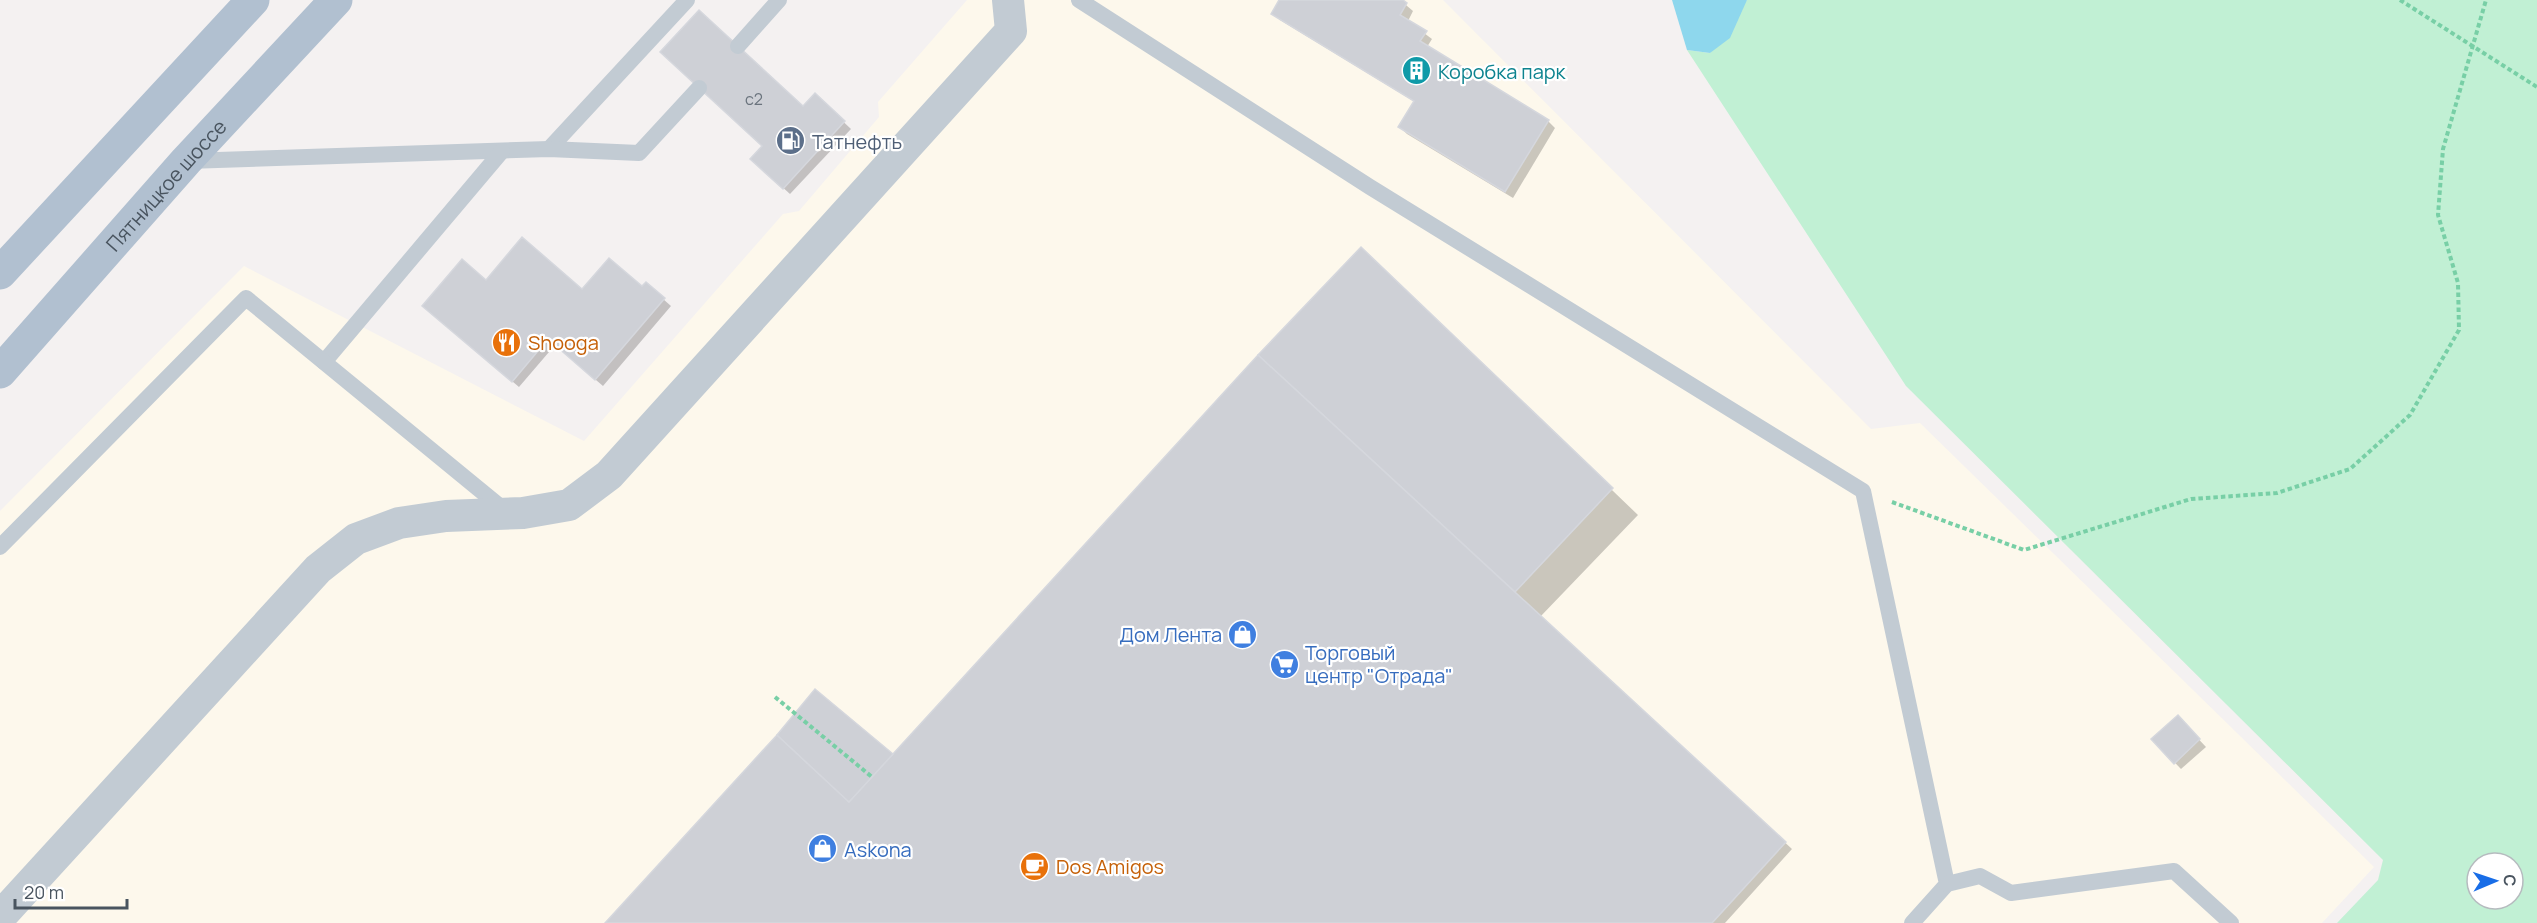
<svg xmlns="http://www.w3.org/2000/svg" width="2537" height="923" viewBox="0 0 2537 923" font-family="Manrope,sans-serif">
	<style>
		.commercial { fill: #fdf8ec }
		.green { fill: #c1f0d4; fill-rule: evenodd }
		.water { fill: #8ed7ed }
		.shadow { fill: #0003 }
		.building { fill: #ced0d6; stroke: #d5d7dd; stroke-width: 1.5 }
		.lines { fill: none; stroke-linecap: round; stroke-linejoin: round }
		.path { stroke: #78cfa6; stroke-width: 4; stroke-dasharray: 4.5 3; stroke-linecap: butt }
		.lane { stroke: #c2cbd3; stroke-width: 16 }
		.street { stroke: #c2cbd3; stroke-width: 32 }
		.primary { stroke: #b1c0d0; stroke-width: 33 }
		.labels { text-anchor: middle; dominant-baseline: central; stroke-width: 4.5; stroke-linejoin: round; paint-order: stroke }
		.number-label { font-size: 16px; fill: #6a737d }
		.culture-label { font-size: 20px; fill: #0d838f; stroke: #fff; text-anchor: start }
		.service-label { font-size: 20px; fill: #4e5e75; stroke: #fff; text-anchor: start }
		.street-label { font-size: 20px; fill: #49545f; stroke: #fff }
		.food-label { font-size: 20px; fill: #c56008; stroke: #fff; text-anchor: start }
		.shop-label { font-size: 20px; fill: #366cbe; stroke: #fff; text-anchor: start }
	</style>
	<rect width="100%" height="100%" fill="#f4f1f1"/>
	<polygon class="commercial" points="967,0 1443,0 1871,429 1920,423 2374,867 2322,923 0,923 0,511 244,266 584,441 783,214 799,211 879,117 878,102"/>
	<path class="green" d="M 1747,0 L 2537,0 L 2537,923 L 2337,923 L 2378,880 L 2383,860 L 1906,386 L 1687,50 L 1710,53 ZM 2477,863 L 2513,863 L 2513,899 L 2477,899 Z"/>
	<polygon class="water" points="1672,0 1747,0 1730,38 1710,53 1687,50"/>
	<g class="shadow">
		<polygon points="1281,0 1400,0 1413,11 1408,21 1432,39 1427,47 1548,121 1555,128 1513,198 1407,134 1400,127 1415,102 1280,20 1273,13"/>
		<polygon points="815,95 851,129 790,194 759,166"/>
		<polygon points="1361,249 1638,515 1540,617 1792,849 1725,923 607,923 893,756 1265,360"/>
		<polygon points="486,282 582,291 642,288 646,284 671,306 603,386 555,345 519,387 431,312"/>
		<polygon points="2178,717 2206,747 2181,769 2153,740"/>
	</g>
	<g class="building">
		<polygon points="1279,0 1403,0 1407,3 1400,15 1427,31 1420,41 1549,120 1505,192 1398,127 1414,101 1271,14"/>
		<polygon points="699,10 803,106 815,93 845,121 783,189 750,159 762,146 660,52"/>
		<polygon points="522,237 582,289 609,258 642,286 646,282 665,298 595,380 548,339 512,382 422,306 462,259 486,280"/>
		<polygon points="1361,247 1613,488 1515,592 1258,355"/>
		<polygon points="1258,355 1786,842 1712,923 605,923 777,735 849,802"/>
		<polygon points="815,689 893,754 849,802 777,735"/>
		<polygon points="2178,715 2200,739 2174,764 2151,739"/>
	</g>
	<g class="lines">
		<g class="path">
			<polyline points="2400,0 2537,87"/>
			<polyline points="1892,502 2024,550 2191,499 2277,493 2350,469 2410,415 2459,330 2458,283 2438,215 2443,149 2486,0"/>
			<polyline points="775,697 872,777"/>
		</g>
		<g class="lane">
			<polyline points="1079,0 1370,187 1863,491 1947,884 1912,923"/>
			<polyline points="738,46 779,0"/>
			<polyline points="549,149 687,0"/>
			<polyline points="187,161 549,149 639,153 699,88"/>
			<polyline points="324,362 502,151"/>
			<polyline points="0,547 246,298 508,513"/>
			<polyline points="1947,884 1980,876 2011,893 2174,871 2231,923"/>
		</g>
		<polyline class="street" points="0,917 318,569 356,539 399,523 446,516 523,513 569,505 609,475 1011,31 1008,0"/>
		<g class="primary">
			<polyline points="0,273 253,0"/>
			<path id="s1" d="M 0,372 L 186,161 L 336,0"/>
		</g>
	</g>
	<defs>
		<symbol id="building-disc" viewBox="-11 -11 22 22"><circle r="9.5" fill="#0f9aa8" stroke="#fff"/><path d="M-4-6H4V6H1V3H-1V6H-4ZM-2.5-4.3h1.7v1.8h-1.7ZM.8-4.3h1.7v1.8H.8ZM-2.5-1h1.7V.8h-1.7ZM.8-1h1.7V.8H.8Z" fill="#fff"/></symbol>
		<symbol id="fuel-disc" viewBox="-11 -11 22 22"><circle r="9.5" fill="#5c6f8a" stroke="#fff"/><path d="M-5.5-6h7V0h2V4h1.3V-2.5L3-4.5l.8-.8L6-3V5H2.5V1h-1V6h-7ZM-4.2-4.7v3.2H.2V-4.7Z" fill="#fff"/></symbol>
		<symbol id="restaurant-disc" viewBox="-11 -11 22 22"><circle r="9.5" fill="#e8710a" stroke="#fff"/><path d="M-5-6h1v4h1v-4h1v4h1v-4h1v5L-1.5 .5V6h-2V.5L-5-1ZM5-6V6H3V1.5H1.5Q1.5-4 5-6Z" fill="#fff"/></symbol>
		<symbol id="shop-disc" viewBox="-11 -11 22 22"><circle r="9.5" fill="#3f7fe0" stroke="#fff"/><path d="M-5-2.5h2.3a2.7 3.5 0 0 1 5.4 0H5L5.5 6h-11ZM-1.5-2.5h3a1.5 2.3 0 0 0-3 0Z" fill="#fff"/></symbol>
		<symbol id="supermarket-disc" viewBox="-11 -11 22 22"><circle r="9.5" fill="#3f7fe0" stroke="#fff"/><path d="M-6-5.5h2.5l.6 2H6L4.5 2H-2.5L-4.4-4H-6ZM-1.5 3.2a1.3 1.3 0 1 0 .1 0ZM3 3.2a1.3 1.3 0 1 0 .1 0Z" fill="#fff"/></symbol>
		<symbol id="cafe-disc" viewBox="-11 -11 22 22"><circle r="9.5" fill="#e8710a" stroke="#fff"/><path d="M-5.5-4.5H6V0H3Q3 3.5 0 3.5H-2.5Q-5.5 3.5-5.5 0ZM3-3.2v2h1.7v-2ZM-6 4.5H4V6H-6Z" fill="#fff"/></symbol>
	</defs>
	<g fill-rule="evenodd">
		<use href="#building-disc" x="1400" y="54" width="33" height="33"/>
		<use href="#fuel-disc" x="774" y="124" width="33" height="33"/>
		<use href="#restaurant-disc" x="490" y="326" width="33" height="33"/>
		<use href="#shop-disc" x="1226" y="618" width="33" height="33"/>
		<use href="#supermarket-disc" x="1268" y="648" width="33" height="33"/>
		<use href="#shop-disc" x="806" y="832" width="33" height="33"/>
		<use href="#cafe-disc" x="1018" y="850" width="33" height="33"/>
	</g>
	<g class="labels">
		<g class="number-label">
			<text x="754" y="99">c2</text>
		</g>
		<g class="culture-label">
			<text x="1438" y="71">Коробка парк</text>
		</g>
		<g class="service-label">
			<text x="812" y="141">Татнефть</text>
		</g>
		<g class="street-label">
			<text stroke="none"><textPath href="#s1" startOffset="250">Пятницкое шоссе</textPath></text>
		</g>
		<g class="food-label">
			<text x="528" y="342">Shooga</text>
			<text x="1056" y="866">Dos Amigos</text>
		</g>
		<g class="shop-label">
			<text x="1222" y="634" text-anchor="end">Дом Лента</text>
			<text x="1305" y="652">Торговый<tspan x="1305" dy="23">центр "Отрада"</tspan></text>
			<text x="844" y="849">Askona</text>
		</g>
	</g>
	<g transform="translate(2495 881) rotate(88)"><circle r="28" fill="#ffffff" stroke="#b6bbbf" stroke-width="1.5"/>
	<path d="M0-4.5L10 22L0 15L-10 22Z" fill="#186de7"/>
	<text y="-9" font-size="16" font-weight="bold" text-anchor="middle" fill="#49545f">С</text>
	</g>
	<path d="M15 899v9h112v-9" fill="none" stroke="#49545f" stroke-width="3"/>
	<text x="24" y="899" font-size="18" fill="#49545f" stroke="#ffffff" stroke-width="4.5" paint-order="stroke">20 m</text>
</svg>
